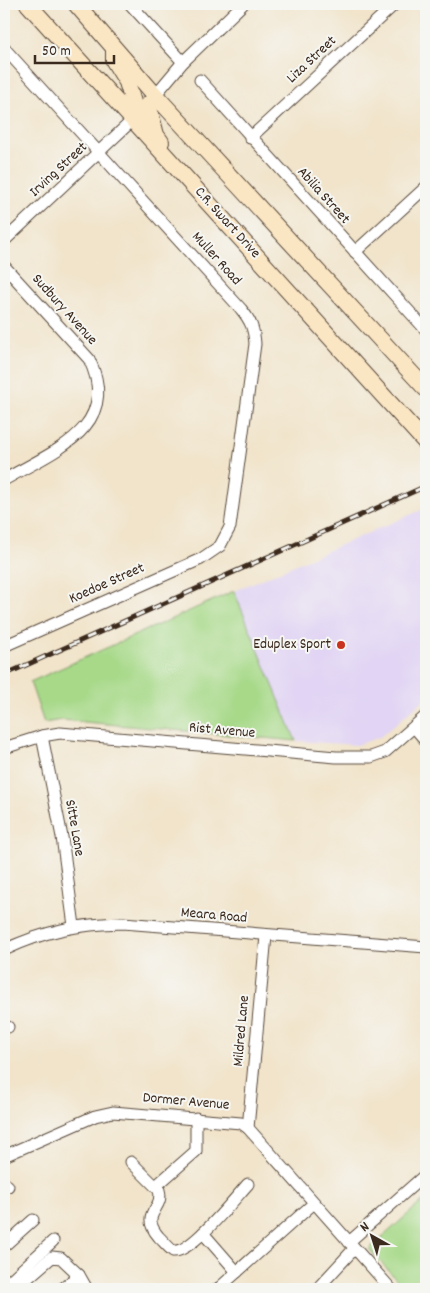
<svg xmlns="http://www.w3.org/2000/svg" width="430" height="1293" viewBox="0 0 430 1293" font-family="Dekko,sans-serif">
	<style>
		.built { fill: #e1d4f4 }
		.green { fill: #a7d989; stroke: #718254 }
		.lines { fill: none; stroke-linecap: round; stroke-linejoin: round }
		.street-casing { stroke: #564638; stroke-width: 13 }
		.secondary-casing { stroke: #564638; stroke-width: 18 }
		.street { stroke: #fff; stroke-width: 11 }
		.secondary { stroke: #fbe6c4; stroke-width: 16 }
		.rail-casing { stroke: #3b2a1e; stroke-width: 5 }
		.rail { stroke: #f6f6f2; stroke-width: 3; stroke-dasharray: 9; stroke-linecap: butt }
		.poi-dot { fill: #c8321e; stroke: #f6f6f2; stroke-width: 2 }
		.labels { text-anchor: middle; dominant-baseline: central; stroke-width: 4; stroke-linejoin: round; paint-order: stroke }
		.street-label { font-size: 15px; fill: #3b2a1e; stroke: #f6f6f2 }
		.poi-label { font-size: 15px; fill: #3b2a1e; stroke: #f6f6f2; text-anchor: end }
	</style>
	<rect width="100%" height="100%" fill="#f6f6f2"/>
	<filter id="ink" filterUnits="userSpaceOnUse"><feTurbulence type="fractalNoise" baseFrequency=".02" numOctaves="2"/><feDisplacementMap in="SourceGraphic" scale="10" xChannelSelector="R" yChannelSelector="G"/><feConvolveMatrix kernelMatrix="1 2 1 2 8 2 1 2 1" color-interpolation-filters="sRGB"/></filter>
	<filter id="wash" filterUnits="userSpaceOnUse"><feTurbulence type="fractalNoise" baseFrequency=".0096" numOctaves="4" result="noise"/><feDisplacementMap in="SourceGraphic" scale="20" xChannelSelector="R" yChannelSelector="G"/><feGaussianBlur stdDeviation="1.12" result="paint"/><feColorMatrix in="noise" values="0 0 0 0 0 0 0 0 0 0 0 0 0 0 0 0 0 1.4 0 .05"/><feComposite in="paint" operator="in"/></filter>
	<g filter="url(#wash)">
		<rect width="100%" height="100%" fill="#f1e4cb"/>
		<polygon class="built" points="426,508 426,698 380,737 357,745 296,741 234,591"/>
		<g class="green">
			<polygon points="234,591 296,741 62,720 44,723 30,682"/>
			<polygon points="426,1198 426,1289 405,1289 369,1249"/>
		</g>
	</g>
	<g filter="url(#ink)">
		<g class="lines">
			<defs>
				<g id="street">
					<polyline points="130,4 183,62"/>
					<path d="M 4,48 L 241,309 C 251,321 254,329 255,344 L 230,527 L 220,546 L 201,559 L 4,646"/>
					<polyline points="200,80 426,330"/>
					<polyline points="151,100 183,62 243,4"/>
					<polyline points="250,138 395,4"/>
					<polyline points="4,241 137,116"/>
					<polyline points="355,252 426,187"/>
					<path d="M 4,266 L 89,359 C 123,428 51,452 4,480"/>
					<polyline points="414,727 426,741"/>
					<polyline points="42,736 62,837 74,926"/>
					<polyline points="4,748 42,736 60,733 336,757 371,757 385,752 426,716"/>
					<path d="M 4,950 C 45,931 78,924 123,923 L 426,947"/>
					<polyline points="4,1027 8,1027"/>
					<polyline points="248,1128 266,936"/>
					<polyline points="4,1156 95,1116 113,1112 241,1123 248,1128 391,1289"/>
					<path d="M 131,1162 L 159,1190 C 165,1210 138,1213 159,1237 C 164,1242 168,1247 173,1251 C 191,1254 235,1198 248,1184"/>
					<polyline points="4,1183 8,1186"/>
					<polyline points="156,1186 196,1151 196,1118"/>
					<polyline points="203,1233 237,1272"/>
					<polyline points="349,1242 426,1174"/>
					<polyline points="4,1246 33,1220"/>
					<polyline points="4,1286 53,1241"/>
					<polyline points="15,1289 52,1257 61,1258 79,1275"/>
					<polyline points="62,1289 79,1275 87,1289"/>
					<polyline points="218,1289 314,1203"/>
					<polyline points="317,1289 354,1249"/>
				</g>
				<g id="secondary">
					<polyline points="28,4 426,443"/>
					<polyline points="76,4 155,95 426,389"/>
					<polyline points="114,49 114,61 127,82 137,116"/>
					<polyline points="148,104 156,135 161,142"/>
				</g>
			</defs>
			<use href="#street" class="street-casing"/>
			<use href="#secondary" class="secondary-casing"/>
			<use href="#street" class="street"/>
			<use href="#secondary" class="secondary"/>
			<defs>
				<polyline id="rail" points="4,675 426,486"/>
			</defs>
			<use href="#rail" class="rail-casing"/>
			<use href="#rail" class="rail"/>
		</g>
	</g>
	<circle class="poi-dot" cx="341" cy="645" r="5"/>
	<g class="labels">
		<g class="street-label">
			<text transform="translate(312 60) rotate(-43)">Liza Street</text>
			<text transform="translate(59 170) rotate(-43)">Irving Street</text>
			<text transform="translate(323 196) rotate(48)">Abilia Street</text>
			<text transform="translate(227 223) rotate(48)">C.R. Swart Drive</text>
			<text transform="translate(216 259) rotate(48)">Muller Road</text>
			<text transform="translate(64 310) rotate(48)">Sudbury Avenue</text>
			<text transform="translate(107 584) rotate(-24)">Koedoe Street</text>
			<text transform="translate(222 731) rotate(5)">Rist Avenue</text>
			<text transform="translate(74 828) rotate(80)">Sitte Lane</text>
			<text transform="translate(214 916) rotate(5)">Meara Road</text>
			<text transform="translate(242 1031) rotate(-85)">Mildred Lane</text>
			<text transform="translate(186 1102) rotate(5)">Dormer Avenue</text>
		</g>
		<g class="poi-label">
			<text x="331" y="645">Eduplex Sport</text>
		</g>
	</g>
	<rect width="430" height="1293" fill="none" stroke="#f6f6f2" stroke-width="20"/>
	<g transform="translate(372 1236) rotate(321)" stroke="#f6f6f2" stroke-width="4" paint-order="stroke">
	<path d="M0-4L9 19L0 12L-9 19Z" fill="#3b2a1e"/>
	<text y="-8" font-size="14" font-weight="bold" text-anchor="middle" fill="#3b2a1e">N</text>
	</g>
	<path d="M35 55v8h79v-8" fill="none" stroke="#3b2a1e" stroke-width="2.5"/>
	<text x="42" y="55" font-size="15" fill="#3b2a1e" stroke="#f6f6f2" stroke-width="4" paint-order="stroke">50 m</text>
</svg>
